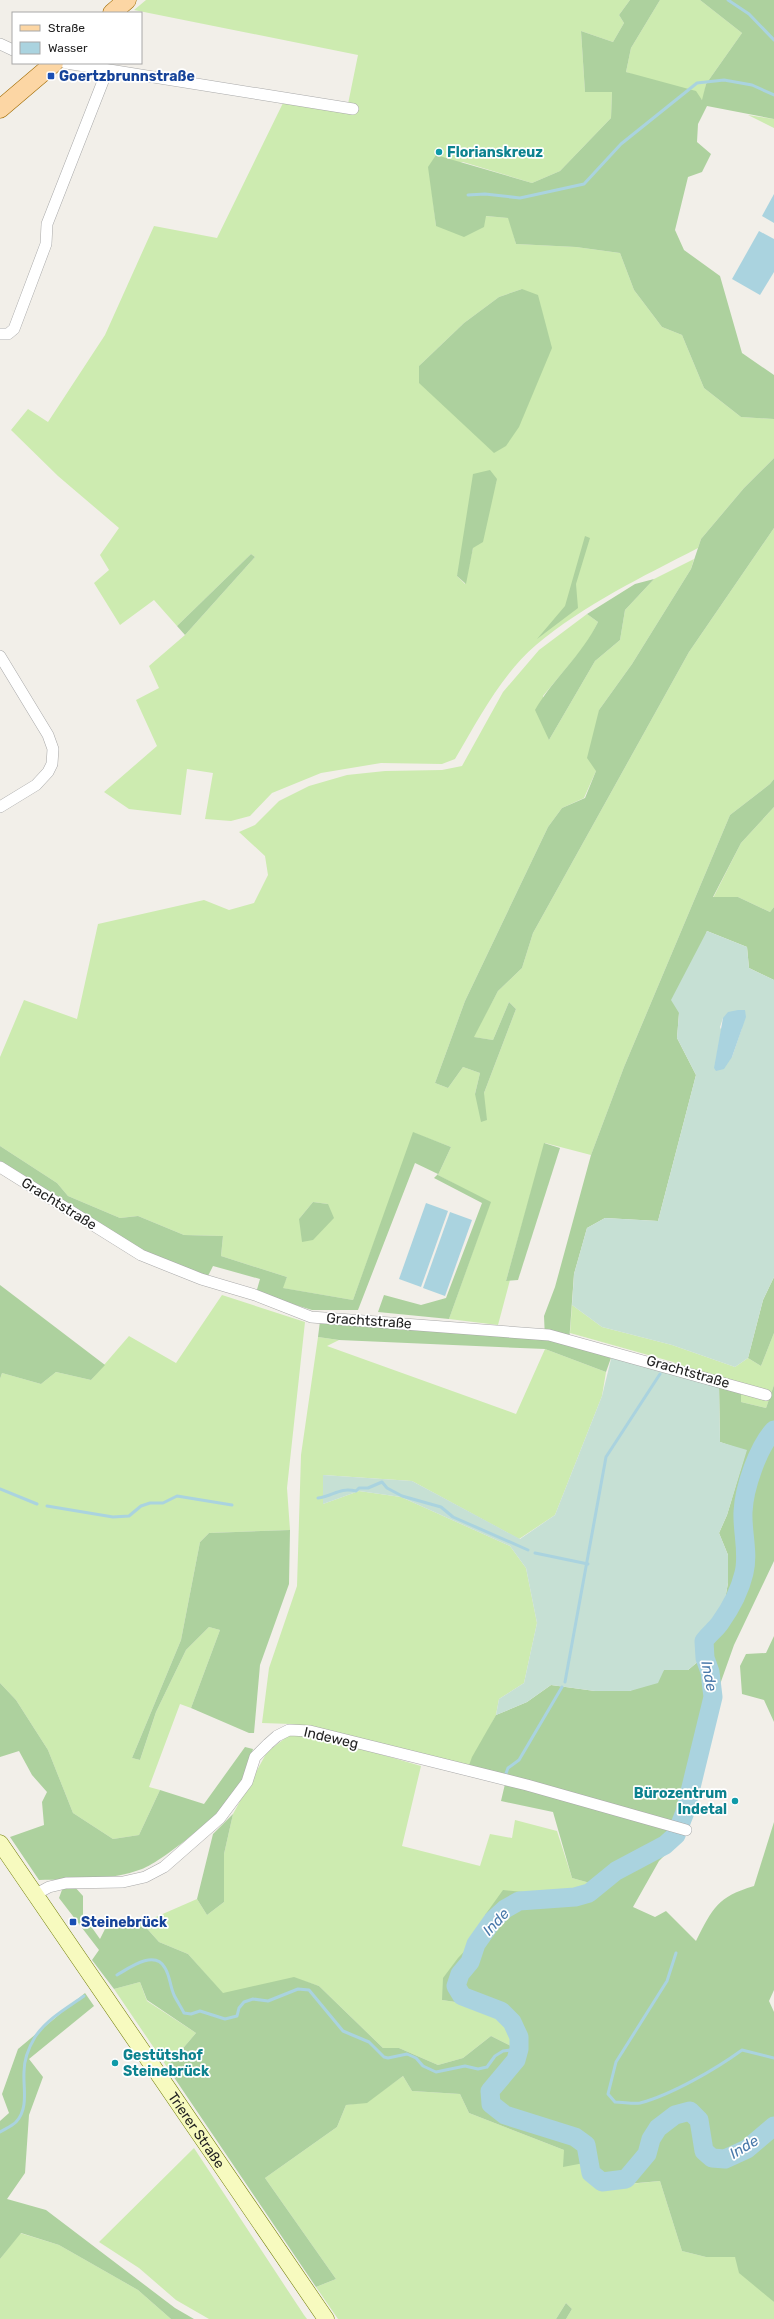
<svg xmlns="http://www.w3.org/2000/svg" width="774" height="2319" viewBox="0 0 774 2319" font-family="Rubik,sans-serif">
	<style>
		.grass { fill: #cdebb0; fill-rule: evenodd }
		.forest { fill: #add19e }
		.wetland { fill: #c6e0d4; fill-rule: evenodd }
		.water { fill: #aad3df }
		.lines { fill: none; stroke-linecap: round; stroke-linejoin: round }
		.stream { stroke: #aad3df; stroke-width: 3 }
		.river { stroke: #aad3df; stroke-width: 19 }
		.street-casing { stroke: #a9a9a9; stroke-width: 12 }
		.secondary-casing { stroke: #707d05; stroke-width: 17 }
		.primary-casing { stroke: #a06b00; stroke-width: 19 }
		.street { stroke: #fff; stroke-width: 11 }
		.secondary { stroke: #f7fabf; stroke-width: 16 }
		.primary { stroke: #fcd6a4; stroke-width: 18 }
		.transit-dot { fill: #1a4fb4; stroke: #fff; stroke-width: 1.5 }
		.culture-dot { fill: #0f9aa8; stroke: #fff; stroke-width: 1.5 }
		.labels { text-anchor: middle; dominant-baseline: central; stroke-width: 3.5; stroke-linejoin: round; paint-order: stroke }
		.transit-label { font-size: 14px; font-weight: bold; fill: #164399; stroke: #fff; text-anchor: start }
		.culture-label { font-size: 14px; font-weight: bold; fill: #0d838f; stroke: #fff; text-anchor: start }
		.street-label { font-size: 14px; fill: #222; stroke: #fff }
		.water-label { font-size: 15px; font-style: italic; fill: #4a7aab; stroke: #fff }
	</style>
	<rect width="100%" height="100%" fill="#f2efe9"/>
	<g class="grass">
		<path d="M 146,0 L 630,0 L 619,15 L 624,23 L 613,42 L 581,31 L 585,92 L 612,92 L 611,118 L 560,171 L 532,183 L 463,162 L 429,167 L 436,226 L 485,216 L 509,218 L 516,244 L 576,247 L 620,253 L 634,290 L 662,327 L 682,335 L 704,388 L 741,417 L 774,419 L 774,458 L 744,488 L 701,539 L 698,548 C 642,577 585,604 536,645 C 501,675 478,720 455,759 L 442,764 L 381,763 L 321,773 L 272,793 L 250,816 L 231,821 L 205,819 L 213,773 L 187,769 L 181,815 L 129,809 L 104,792 L 157,746 L 136,700 L 159,688 L 149,666 L 185,635 L 255,557 L 251,554 L 177,626 L 154,600 L 120,625 L 94,583 L 109,570 L 100,555 L 119,528 L 58,476 L 11,430 L 28,409 L 48,422 L 105,335 L 154,226 L 217,238 L 283,103 L 348,104 L 358,55 L 134,10 ZM 522,289 L 419,366 L 464,323 L 499,297 ZM 497,480 L 473,548 L 465,584 L 457,576 Z"/>
		<polygon points="660,0 700,0 742,33 706,84 703,100 626,72 631,48"/>
		<polygon points="748,115 774,119 774,128"/>
		<path d="M 774,528 L 774,779 L 770,784 L 730,815 L 624,1067 L 591,1155 L 545,1143 L 506,1281 L 510,1280 L 498,1325 L 449,1319 L 490,1203 L 438,1175 L 451,1147 L 414,1133 L 353,1300 L 282,1288 L 287,1277 L 221,1256 L 223,1236 L 184,1235 L 138,1216 L 120,1218 L 68,1196 L 57,1183 L 0,1146 L 0,1057 L 24,1000 L 77,1019 L 98,924 L 204,900 L 229,910 L 254,903 L 268,875 L 265,856 L 239,832 L 255,825 L 279,801 L 309,786 L 347,775 L 385,771 L 442,770 L 462,766 L 503,692 L 539,650 L 587,614 L 598,622 L 588,642 L 543,696 L 549,740 L 595,661 L 620,640 L 625,610 L 654,579 L 694,559 L 691,569 L 632,664 L 599,710 L 596,771 L 584,798 L 562,808 L 548,827 L 465,1001 L 435,1083 L 448,1088 L 463,1067 L 480,1073 L 475,1094 L 484,1093 L 516,1009 L 509,1002 L 493,1040 L 473,1037 L 498,991 L 522,968 L 533,933 L 689,652 ZM 313,1202 L 328,1204 L 299,1219 Z"/>
		<polygon points="774,807 774,907 770,912 738,897 713,898 741,843"/>
		<polygon points="222,1295 305,1322 287,1488 290,1530 209,1533 200,1542 181,1640 132,1758 140,1760 156,1712 186,1650 209,1627 220,1630 191,1708 180,1704 149,1787 160,1790 139,1835 113,1839 73,1813 48,1750 16,1700 0,1683 0,1379 2,1373 41,1384 56,1372 91,1380 129,1336 176,1363"/>
		<polygon points="572,1305 602,1327 672,1345 735,1367 748,1358 761,1366 774,1333 774,1385 766,1408 741,1402 741,1391 719,1385 673,1362 570,1333"/>
		<polygon points="318,1337 339,1340 327,1346 516,1414 545,1349 606,1372 602,1396 555,1515 519,1539 412,1481 323,1475 323,1504 359,1491 401,1497 510,1546 526,1568 537,1623 524,1683 499,1699 496,1715 468,1768 291,1724 262,1723 269,1668 297,1586 301,1455"/>
		<polygon points="314,1735 421,1766 402,1846 480,1866 490,1834 512,1838 515,1820 557,1831 572,1878 590,1883 594,1899 485,1915 493,1921 442,2000 481,2006 512,2033 511,2046 491,2036 463,2058 438,2065 399,2048 383,2048 319,1986 294,1978 223,1994 188,1954 159,1942 142,1923 197,1899 207,1915 224,1902 224,1854 233,1814 267,1752 288,1736"/>
		<polygon points="140,1982 147,2001 196,2033 167,2067 114,1989"/>
		<polygon points="403,2076 412,2091 460,2094 469,2113 564,2150 584,2163 590,2180 629,2184 660,2181 682,2251 706,2257 735,2257 774,2302 774,2319 566,2319 572,2309 566,2303 556,2319 338,2319 316,2287 336,2279 265,2178 337,2127 346,2105 367,2102"/>
		<polygon points="194,2148 304,2315 307,2319 209,2319 176,2300 139,2268 99,2242"/>
		<polygon points="20,2233 59,2245 138,2290 171,2319 0,2319 0,2259"/>
	</g>
	<g class="forest">
		<polygon points="630,0 660,0 631,48 626,72 696,91 702,100 706,84 742,33 700,0 774,0 774,119 707,106 698,124 697,142 711,154 702,172 688,177 675,230 684,250 720,276 742,353 774,375 774,419 741,417 704,388 682,335 662,327 634,290 620,253 576,247 516,244 508,218 486,216 484,227 464,237 436,226 428,167 436,155 532,183 560,171 611,118 612,92 585,92 581,31 613,42 624,23 619,15"/>
		<polygon points="522,289 538,295 552,348 519,427 506,446 494,453 419,383 419,366 464,323 499,297"/>
		<polygon points="774,458 774,528 689,652 533,933 522,968 498,991 474,1037 493,1040 509,1002 516,1009 484,1093 487,1120 481,1122 475,1094 480,1073 463,1067 448,1088 435,1083 465,1001 548,827 562,808 585,798 596,771 587,758 599,710 632,664 691,569 701,539 744,488"/>
		<polygon points="490,470 497,479 483,542 473,548 466,584 457,576 473,474"/>
		<polygon points="585,536 590,538 576,584 578,608 537,639 565,606"/>
		<polygon points="251,554 255,557 185,635 177,626"/>
		<path d="M 654,579 L 625,610 L 620,640 L 595,661 L 549,740 L 535,710 C 553,679 582,655 598,622 L 587,614 L 635,584 Z"/>
		<polygon points="774,779 774,807 741,843 713,897 738,897 770,912 774,907 774,980 749,968 747,947 707,931 679,1013 677,1038 696,1075 658,1221 605,1218 587,1228 574,1274 569,1343 612,1355 606,1372 545,1349 339,1340 318,1337 320,1321 545,1339 544,1316 555,1287 591,1155 624,1067 730,815 770,784"/>
		<polygon points="413,1132 451,1147 438,1175 491,1202 449,1319 378,1312 384,1295 421,1305 446,1298 482,1203 434,1178 438,1174 415,1163 358,1310 312,1310 256,1293 260,1279 213,1266 207,1278 142,1253 0,1164 0,1146 57,1183 68,1196 120,1218 138,1216 184,1235 223,1236 221,1256 287,1277 283,1288 353,1300"/>
		<polygon points="544,1143 560,1148 518,1280 506,1281"/>
		<polygon points="313,1202 328,1204 334,1218 313,1240 302,1242 299,1219"/>
		<polygon points="774,1277 774,1333 761,1366 748,1358 763,1300"/>
		<polygon points="0,1285 105,1365 91,1380 56,1372 41,1384 2,1373 0,1379"/>
		<path d="M 719,1385 L 741,1391 L 741,1402 L 766,1408 L 774,1385 L 774,1561 L 734,1645 L 718,1690 L 719,1706 L 685,1835 L 659,1861 L 633,1907 L 655,1917 L 666,1911 L 696,1941 C 713,1908 717,1897 754,1886 L 774,1822 L 774,1990 L 769,2001 L 774,2012 L 774,2302 L 739,2273 L 735,2257 L 706,2257 L 682,2251 L 660,2181 L 604,2186 L 590,2180 L 584,2163 L 563,2167 L 564,2150 L 469,2113 L 460,2094 L 412,2091 L 403,2076 L 367,2103 L 346,2105 L 337,2127 L 265,2178 L 336,2279 L 316,2287 L 167,2067 L 196,2033 L 147,2000 L 140,1982 L 114,1989 L 92,1960 L 99,1950 L 59,1898 L 63,1887 L 74,1886 L 83,1896 L 83,1915 L 100,1939 L 105,1929 L 142,1923 L 159,1942 L 188,1954 L 223,1993 L 294,1977 L 319,1986 L 383,2048 L 399,2048 L 438,2065 L 463,2058 L 491,2036 L 511,2046 L 512,2033 L 482,2006 L 442,2000 L 443,1978 L 458,1958 L 493,1921 L 485,1915 L 503,1890 L 544,1894 L 553,1904 L 594,1898 L 590,1883 L 572,1878 L 553,1812 L 501,1801 L 505,1784 L 468,1768 L 472,1757 L 496,1715 L 527,1702 L 551,1685 L 595,1691 L 630,1691 L 664,1670 L 688,1670 L 700,1660 L 703,1630 L 724,1605 L 728,1583 L 728,1555 L 719,1533 L 727,1515 L 746,1451 L 720,1442 Z"/>
		<polygon points="290,1530 289,1584 260,1665 254,1733 249,1733 191,1708 220,1630 209,1627 186,1650 156,1712 140,1760 132,1758 181,1640 200,1542 209,1533"/>
		<polygon points="774,1636 774,1722 764,1700 742,1694 740,1666 746,1654 766,1653"/>
		<path d="M 0,1683 L 16,1700 L 48,1750 L 73,1813 L 113,1839 L 139,1835 L 160,1790 L 204,1804 L 245,1747 L 253,1749 C 250,1759 249,1772 245,1782 C 238,1801 162,1862 142,1869 C 110,1881 72,1879 39,1880 L 10,1837 L 44,1825 L 42,1802 L 47,1792 L 32,1775 L 19,1751 L 0,1757 Z"/>
		<polygon points="233,1814 224,1854 224,1902 207,1915 197,1899 213,1834"/>
		<polygon points="85,1993 94,2006 29,2059 43,2077 29,2115 25,2173 7,2199 46,2210 175,2308 194,2319 171,2319 138,2290 59,2245 21,2233 0,2259 0,2121 9,2113 2,2094 18,2049"/>
		<polygon points="566,2303 572,2309 566,2319 556,2319"/>
	</g>
	<g class="wetland">
		<path d="M 707,931 L 747,947 L 749,968 L 774,980 L 774,1277 L 763,1300 L 748,1358 L 735,1367 L 672,1345 L 602,1327 L 572,1305 L 574,1274 L 587,1228 L 605,1218 L 658,1221 L 696,1075 L 677,1038 L 679,1013 L 671,1000 ZM 723,1018 L 742,1028 L 732,1057 L 720,1027 Z"/>
		<polygon points="612,1355 719,1385 720,1442 747,1450 727,1515 719,1533 728,1555 728,1583 724,1605 703,1630 700,1660 688,1670 664,1670 658,1683 630,1691 595,1691 551,1685 527,1702 496,1715 499,1699 524,1683 537,1623 526,1568 510,1546 401,1497 359,1491 323,1504 323,1475 412,1481 520,1539 555,1515 602,1396"/>
	</g>
	<g class="water">
		<polygon points="774,194 774,223 762,216"/>
		<polygon points="759,231 774,239 774,272 760,295 732,279"/>
		<polygon points="738,1010 745,1010 746,1017 732,1057 724,1069 716,1071 714,1068 723,1018 728,1012"/>
		<polygon points="426,1203 448,1211 421,1287 399,1279"/>
		<polygon points="450,1212 472,1220 445,1296 423,1288"/>
	</g>
	<g class="lines">
		<g class="stream">
			<polyline points="728,0 749,14 774,40"/>
			<polyline points="468,195 485,194 520,198 584,184 621,144 697,83 724,80 752,85 774,95"/>
			<polyline points="0,1489 37,1504"/>
			<path d="M 318,1498 C 334,1496 339,1487 356,1491 L 359,1488 L 368,1488 L 382,1482 L 387,1488 L 402,1496 L 441,1507 L 453,1517 L 528,1550"/>
			<polyline points="47,1506 113,1517 129,1516 141,1506 150,1503 163,1503 177,1496 232,1505"/>
			<polyline points="535,1553 588,1564"/>
			<polyline points="565,1682 606,1457 660,1374"/>
			<polyline points="505,1776 508,1768 519,1760 562,1687"/>
			<path d="M 676,1953 L 667,1981 L 616,2062 L 608,2094 L 615,2102 C 623,2102 633,2104 640,2103 C 671,2095 716,2069 742,2050 L 774,2058"/>
			<path d="M 117,1975 C 129,1968 155,1949 165,1968 C 170,1976 170,1986 174,1995 C 177,2001 181,2007 184,2013 L 191,2014 L 200,2011 L 225,2019 L 237,2016 L 239,2008 L 244,2002 L 253,1999 L 268,2001 L 298,1989 L 309,1990 L 343,2031 L 369,2042 L 384,2057 L 388,2058 L 407,2054 L 416,2058 L 423,2066 L 436,2072 L 465,2066 L 478,2069 L 487,2067 L 495,2056 L 503,2051 L 519,2049"/>
			<path d="M 0,2132 C 5,2129 12,2126 16,2122 C 29,2108 23,2088 24,2072 C 24,2060 29,2047 35,2037 C 47,2019 67,2008 84,1996"/>
		</g>
		<path class="river" d="M 774,1430 C 758,1447 744,1488 743,1512 C 742,1532 749,1553 744,1573 C 740,1590 730,1609 720,1623 C 716,1629 709,1634 704,1641 L 705,1658 L 710,1672 L 713,1697 L 685,1812 L 676,1835 L 665,1845 L 616,1871 L 589,1893 L 575,1897 L 519,1901 L 505,1909 L 493,1920 L 476,1944 L 470,1962 L 460,1974 L 456,1986 L 462,1996 L 501,2011 L 512,2022 L 519,2037 L 519,2049 L 516,2060 L 490,2091 L 491,2104 L 505,2115 L 575,2137 L 586,2145 L 591,2173 L 602,2182 L 626,2179 L 647,2154 L 651,2139 L 658,2128 L 675,2115 L 690,2111 L 699,2120 L 704,2151 L 712,2158 L 725,2159 L 747,2149 L 774,2126"/>
		<defs>
			<g id="street">
				<polyline points="0,44 13,50"/>
				<polyline points="66,63 353,109"/>
				<polyline points="0,334 8,334 14,329 46,244 47,224 107,71"/>
				<polyline points="0,656 48,735 53,749 52,764 48,772 36,785 0,807"/>
				<polyline points="0,1167 141,1255 201,1279 255,1295 311,1317 549,1335 766,1395"/>
				<polyline points="36,1894 49,1887 66,1883 123,1882 145,1877 164,1867 220,1818 247,1782 255,1757 268,1744 277,1736 289,1730 310,1731 527,1785 686,1830"/>
			</g>
			<g id="secondary">
				<path id="s1" d="M 0,1843 L 326,2319"/>
			</g>
			<g id="primary">
				<polyline points="112,13 127,0"/>
				<polyline points="0,109 54,63"/>
			</g>
		</defs>
		<use href="#street" class="street-casing"/>
		<use href="#secondary" class="secondary-casing"/>
		<use href="#primary" class="primary-casing"/>
		<use href="#street" class="street"/>
		<use href="#secondary" class="secondary"/>
		<use href="#primary" class="primary"/>
	</g>
	<g class="transit-dot">
		<rect x="47" y="72" width="8" height="8" rx="2"/>
		<rect x="69" y="1918" width="8" height="8" rx="2"/>
	</g>
	<g class="culture-dot">
		<circle cx="439" cy="152" r="4"/>
		<circle cx="735" cy="1801" r="4"/>
		<circle cx="115" cy="2063" r="4"/>
	</g>
	<g class="labels">
		<g class="transit-label">
			<text x="59" y="76">Goertzbrunnstraße</text>
			<text x="81" y="1922">Steinebrück</text>
		</g>
		<g class="culture-label">
			<text x="447" y="152">Florianskreuz</text>
			<text x="727" y="1793" text-anchor="end">Bürozentrum<tspan x="727" dy="16">Indetal</tspan></text>
			<text x="123" y="2055">Gestütshof<tspan x="123" dy="16">Steinebrück</tspan></text>
		</g>
		<g class="street-label">
			<text transform="translate(59 1204) rotate(32)">Grachtstraße</text>
			<text transform="translate(369 1321) rotate(4)">Grachtstraße</text>
			<text transform="translate(688 1372) rotate(16)">Grachtstraße</text>
			<text transform="translate(331 1738) rotate(13)">Indeweg</text>
			<text stroke="none"><textPath href="#s1" startOffset="348">Trierer Straße</textPath></text>
		</g>
		<g class="water-label">
			<text transform="translate(709 1676) rotate(79)">Inde</text>
			<text transform="translate(496 1922) rotate(-47)">Inde</text>
			<text transform="translate(744 2147) rotate(-31)">Inde</text>
		</g>
	</g>
	<rect x="12" y="12" width="130" height="52" fill="#ffffff" stroke="#a7a7a7"/>
	<rect x="20" y="25" width="20" height="6" fill="#fcd6a4" stroke="#a7a7a7"/>
	<text x="48" y="32" font-size="12" fill="#222222">Straße</text>
	<rect x="20" y="42" width="20" height="12" fill="#aad3df" stroke="#a7a7a7"/>
	<text x="48" y="52" font-size="12" fill="#222222">Wasser</text>
</svg>
